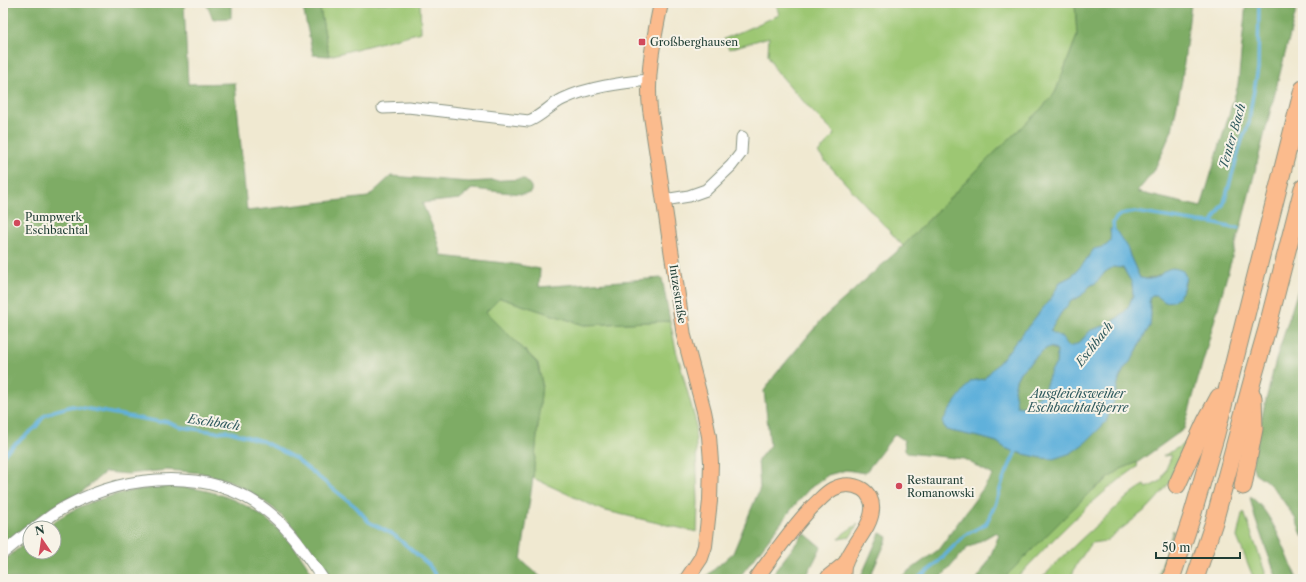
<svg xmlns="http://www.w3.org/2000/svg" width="1306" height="582" viewBox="0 0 1306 582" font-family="'Libre Caslon Text',serif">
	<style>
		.green { fill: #9dc773; stroke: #5e8254 }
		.forest { fill: #7eac65; stroke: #4e744c; fill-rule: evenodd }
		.water { fill: #60b1db; stroke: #407788; fill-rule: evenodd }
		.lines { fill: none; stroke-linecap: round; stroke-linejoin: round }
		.stream { stroke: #60b1db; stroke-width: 3.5 }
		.minor-casing { stroke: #889382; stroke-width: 13 }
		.major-casing { stroke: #889382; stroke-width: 16 }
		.highway-casing { stroke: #889382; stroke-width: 19 }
		.minor { stroke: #fff; stroke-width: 11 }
		.major { stroke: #fbbb8d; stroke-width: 14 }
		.highway { stroke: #fbbb8d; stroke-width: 17 }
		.poi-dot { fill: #d1495b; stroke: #f7f3e8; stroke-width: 1.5 }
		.labels { text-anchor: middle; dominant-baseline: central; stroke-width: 4; stroke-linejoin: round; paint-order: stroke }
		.poi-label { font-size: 11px; fill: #1f3d34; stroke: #f7f3e8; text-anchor: start }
		.street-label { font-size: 11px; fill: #1f3d34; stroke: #f7f3e8 }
		.water-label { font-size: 12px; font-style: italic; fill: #2f5a5e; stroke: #f7f3e8 }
	</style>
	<rect width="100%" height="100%" fill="#f7f3e8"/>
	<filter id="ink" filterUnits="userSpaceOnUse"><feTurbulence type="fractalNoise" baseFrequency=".025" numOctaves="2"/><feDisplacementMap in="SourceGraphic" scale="8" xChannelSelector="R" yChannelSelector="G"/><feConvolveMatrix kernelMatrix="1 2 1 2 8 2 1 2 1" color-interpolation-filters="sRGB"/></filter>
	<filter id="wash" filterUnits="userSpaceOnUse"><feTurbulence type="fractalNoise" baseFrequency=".012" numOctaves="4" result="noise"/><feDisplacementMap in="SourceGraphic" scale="16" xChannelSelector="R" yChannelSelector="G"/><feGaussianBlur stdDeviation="0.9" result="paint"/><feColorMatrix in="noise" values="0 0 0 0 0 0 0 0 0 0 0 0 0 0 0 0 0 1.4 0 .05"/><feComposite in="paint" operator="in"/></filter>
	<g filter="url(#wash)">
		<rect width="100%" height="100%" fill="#f0e9d1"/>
		<g class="green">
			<polygon points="319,3 420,3 421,32 329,56"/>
			<polygon points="776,3 1075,3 1077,36 1055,93 1041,109 990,157 903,246 818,153 835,134 811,110 775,69 768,55 769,37 729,49 724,39 779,15"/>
			<polygon points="500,298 584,325 670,321 676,350 695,419 698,502 697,532 602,510 533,478 542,383 538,363 485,312"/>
			<path d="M 1188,442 L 1173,478 L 1159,496 L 1148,508 L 1106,541 L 1091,543 L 1077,564 L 1070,579 L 1041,579 C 1063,556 1085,535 1109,514 C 1120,504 1131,492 1145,485 L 1147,488 L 1161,481 L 1172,455 L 1163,456 Z"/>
			<path d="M 1138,462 L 1137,467 C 1093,497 1052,540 1016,579 L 1004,579 L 1008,574 L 1089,493 L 1121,469 Z"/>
			<polygon points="1244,512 1265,572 1264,579 1254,579 1237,537 1242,514"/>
			<polygon points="858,524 850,537 839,539 844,533"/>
			<polygon points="1173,530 1174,531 1159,579 1157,579"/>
		</g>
		<g class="forest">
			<path d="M 3,3 L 184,3 L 188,84 L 235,83 L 247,211 L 368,197 L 391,176 L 469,182 L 523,179 C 528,182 534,187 530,193 L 522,194 L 472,189 L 460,199 L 422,203 L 437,237 L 442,256 L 513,264 L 540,269 L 539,287 L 662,278 L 670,321 L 584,325 L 500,298 L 486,312 L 537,363 L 542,383 L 533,478 L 521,560 L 543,579 L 329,579 L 290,524 L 273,508 L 252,493 L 230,481 L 202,473 L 167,470 L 128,474 L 105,472 L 82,492 L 51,508 L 3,544 Z"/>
			<polygon points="206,3 231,3 231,18 213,19"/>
			<polygon points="302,3 319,3 329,56 313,55"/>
			<path d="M 1075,3 L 1191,3 L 1182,80 L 1172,130 L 1154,171 L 1137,192 L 1201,207 L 1238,85 L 1246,3 L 1298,3 L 1242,222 L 1184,429 L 1138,462 L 1121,469 L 1089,493 L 1008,574 L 1004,579 L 977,579 L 988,562 L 999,535 L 996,532 L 966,549 L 946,572 L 938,579 L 898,579 L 938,550 L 993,475 L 964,459 L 907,453 L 905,449 L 904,440 L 895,434 L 865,473 L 846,470 L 828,475 L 809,489 L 794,506 L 738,579 L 703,579 L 733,553 L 760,488 L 758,460 L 770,445 L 764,391 L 775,375 L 824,317 L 903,246 L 990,157 L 1041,109 L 1055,93 L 1077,36 ZM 1110,229 L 1128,249 L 1130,256 L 1140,278 C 1154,280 1157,277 1168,269 L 1186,277 C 1184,291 1180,300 1165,302 L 1157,296 L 1152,296 L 1150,297 L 1149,302 L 1151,313 L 1150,326 L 1144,336 L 1133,358 L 1124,369 L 1119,379 L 1114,401 L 1106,422 L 1086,442 L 1053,459 L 1042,458 L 1015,452 L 1005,448 L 997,442 L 983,438 L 946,430 L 971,381 L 984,379 L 1002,359 L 1052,297 L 1060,282 L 1072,276 L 1083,264 L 1094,249 C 1109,246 1112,245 1110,229 Z"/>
			<polygon points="1113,267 1123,268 1132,283 1133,295 1129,305 1123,314 1107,325 1091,330 1079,343 1070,347 1050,331 1061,313 1071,301 1081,296 1090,286 1097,282 1105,272"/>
			<polygon points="1303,274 1303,468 1302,471 1303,473 1303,537 1295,518 1277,492 1265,480 1255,473 1252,464 1263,412 1276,360"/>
			<polygon points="1049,347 1057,351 1056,364 1051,371 1043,393 1030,404 1022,407 1016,406 1014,390 1016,380 1020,372 1041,352"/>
			<path d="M 169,486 C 218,488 259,505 292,544 C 301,555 308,567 316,579 L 3,579 L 3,561 L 30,539 L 30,552 L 54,552 L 54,528 L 45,528 C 81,500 124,490 169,486 Z"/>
			<path d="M 1250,497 C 1271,508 1288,558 1297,579 L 1277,579 L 1255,518 Z"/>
			<polygon points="804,533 821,547 805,579 769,579"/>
			<polygon points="880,533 888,537 869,579 860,579"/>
		</g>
		<path class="water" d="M 1110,229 L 1115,229 L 1128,249 L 1130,256 L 1140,278 C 1143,278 1147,280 1150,279 C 1165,278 1163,262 1183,271 L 1186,277 L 1182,292 L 1178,297 L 1173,301 L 1165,302 L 1157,296 L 1152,296 L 1150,297 L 1149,302 L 1151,313 L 1150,326 L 1144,336 L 1133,358 L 1124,369 L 1119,379 L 1114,401 L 1106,422 L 1086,442 L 1071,453 L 1053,459 L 1042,458 L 1015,452 L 1005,448 L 997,442 L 983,438 L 946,430 L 942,422 L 955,402 L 971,381 L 984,379 L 1002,359 L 1052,297 L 1060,282 L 1072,276 L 1083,264 L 1094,249 C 1108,246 1112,245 1110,229 ZM 1113,267 L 1123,268 L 1132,283 L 1133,295 L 1129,305 L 1123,314 L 1107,325 L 1091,330 L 1079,343 L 1070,347 L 1065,343 L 1063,338 L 1050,331 L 1061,313 L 1071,301 L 1081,296 L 1090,286 L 1097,282 L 1105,272 ZM 1049,347 L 1053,348 L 1057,351 L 1056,364 L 1051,371 L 1043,393 L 1030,404 L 1022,407 L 1017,406 L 1014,390 L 1016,380 L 1020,372 L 1041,352 Z"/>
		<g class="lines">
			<g class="stream">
				<polyline points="1212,223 1224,203 1242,140 1249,123 1251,106 1258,69 1259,3"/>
				<polyline points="1114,232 1113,223 1117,217 1125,213 1135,212 1198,222 1212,223 1233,228 1238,228"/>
				<polyline points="3,456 8,450 36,427 44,416 54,411 72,406 160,422 165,421 180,427 216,432 227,431 262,441 278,449 296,459 356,507 369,522 394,535 429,565 434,573 440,579"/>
				<polyline points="917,579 934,566 965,535 986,524 995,505 1003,480 1017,449"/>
			</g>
		</g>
	</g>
	<g filter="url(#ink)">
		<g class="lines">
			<defs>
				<g id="minor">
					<path d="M 383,108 L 408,107 L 529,121 C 542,116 550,105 563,99 C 588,87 621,83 648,80"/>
					<polyline points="664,200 689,196 706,190 731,166 741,153 742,137"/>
					<path d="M 35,528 C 44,521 54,513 65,507 C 128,473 214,465 272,515 C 293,533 307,556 323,579"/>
					<polyline points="3,553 30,531"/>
				</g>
				<g id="major">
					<path d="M 661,3 C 654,39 646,73 650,109 L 684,336 L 704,411 L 709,436 L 711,462 L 710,501 L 705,546 L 701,558 L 687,579"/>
					<path d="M 756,579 C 774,554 791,529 812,507 C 819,501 825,493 833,489 C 842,484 853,484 862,489 C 869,493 873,502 872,510 C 871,528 851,546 845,564 C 843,568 844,574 843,579"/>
					<polyline points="827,579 829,576 844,564"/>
				</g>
				<g id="highway">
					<polyline points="1177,485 1206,421 1219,397"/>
					<polyline points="1243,486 1254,429 1253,397"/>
					<polyline points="1171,579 1192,516 1216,434 1303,89"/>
					<polyline points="1195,579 1214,522 1253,378 1267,329 1303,188"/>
				</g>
			</defs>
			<use href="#minor" class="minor-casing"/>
			<use href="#major" class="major-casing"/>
			<use href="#highway" class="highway-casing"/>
			<use href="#minor" class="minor"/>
			<use href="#major" class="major"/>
			<use href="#highway" class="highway"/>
		</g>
	</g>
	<g class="poi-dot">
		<rect x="638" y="38" width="8" height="8" rx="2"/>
		<circle cx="17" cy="223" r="4"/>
		<circle cx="899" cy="486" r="4"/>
	</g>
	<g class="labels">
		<g class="poi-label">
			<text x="650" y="42">Großberghausen</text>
			<text x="25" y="217">Pumpwerk<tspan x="25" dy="13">Eschbachtal</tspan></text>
			<text x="907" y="480">Restaurant<tspan x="907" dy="13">Romanowski</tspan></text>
		</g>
		<g class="street-label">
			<text transform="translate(678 294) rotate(81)">Intzestraße</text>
		</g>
		<g class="water-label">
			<text transform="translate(1232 136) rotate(-74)">Tenter Bach</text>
			<text transform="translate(1094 344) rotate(-52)">Eschbach</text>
			<text x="1078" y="393">Ausgleichsweiher<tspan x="1078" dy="14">Eschbachtalsperre</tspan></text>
			<text transform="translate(214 422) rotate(8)">Eschbach</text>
		</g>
	</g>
	<rect width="1306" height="582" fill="none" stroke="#f7f3e8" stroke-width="16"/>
	<g transform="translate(42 540) rotate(347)"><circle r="19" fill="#f7f3e8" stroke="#a1aaa0"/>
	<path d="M0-3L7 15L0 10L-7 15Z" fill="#d1495b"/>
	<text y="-6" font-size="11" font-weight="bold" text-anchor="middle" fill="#1f3d34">N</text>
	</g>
	<path d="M1156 552v6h84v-6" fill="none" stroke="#1f3d34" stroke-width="2"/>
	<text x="1162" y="552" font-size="12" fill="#1f3d34" stroke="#f7f3e8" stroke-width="3" paint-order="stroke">50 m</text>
</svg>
